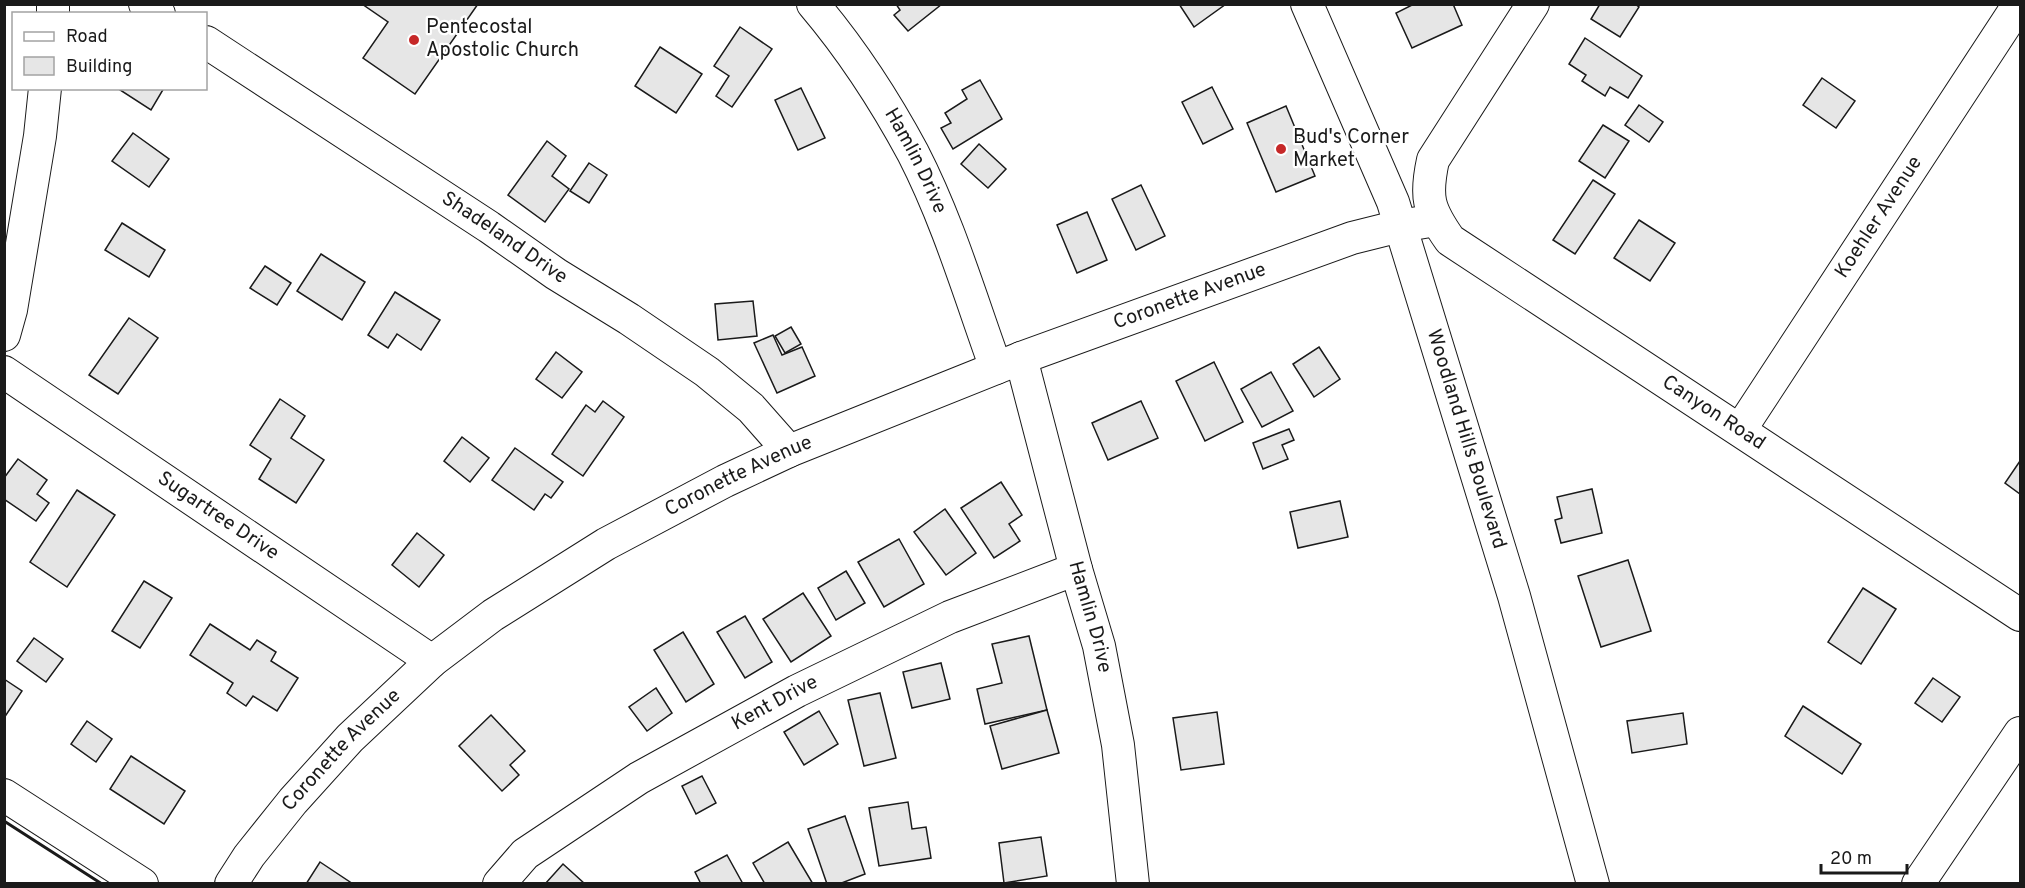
<svg xmlns="http://www.w3.org/2000/svg" width="2025" height="888" viewBox="0 0 2025 888" font-family="Overpass,sans-serif">
	<style>
		.building { fill: #e6e6e6; stroke: #1a1a1a; stroke-width: 1.5 }
		.lines { fill: none; stroke-linecap: round; stroke-linejoin: round }
		.minor-casing { stroke: #1a1a1a; stroke-width: 34 }
		.minor { stroke: #fff; stroke-width: 32 }
		.wall { stroke: #1a1a1a; stroke-width: 3 }
		.poi-dot { fill: #c62828; stroke: #fff; stroke-width: 2 }
		.labels { text-anchor: middle; dominant-baseline: central; stroke-width: 4.5; stroke-linejoin: round; paint-order: stroke }
		.poi-label { font-size: 20px; fill: #1a1a1a; stroke: #fff; text-anchor: start }
		.street-label { font-size: 20px; fill: #1a1a1a; stroke: #fff }
	</style>
	<rect width="100%" height="100%" fill="#fff"/>
	<g class="building">
		<polygon points="362,4 478,4 415,94 363,58 388,22"/>
		<polygon points="896,4 942,4 908,31 894,15 900,10"/>
		<polygon points="1179,4 1226,4 1194,27"/>
		<polygon points="1414,4 1453,4 1462,25 1412,48 1396,13"/>
		<polygon points="1600,4 1635,4 1639,7 1620,37 1591,19"/>
		<polygon points="740,27 772,49 732,107 716,96 729,76 714,66"/>
		<polygon points="1585,38 1642,76 1628,98 1610,87 1605,96 1582,81 1586,75 1569,64"/>
		<polygon points="660,47 702,74 676,113 635,86"/>
		<polygon points="1822,78 1855,101 1836,128 1803,105"/>
		<polygon points="980,80 1002,119 953,149 941,128 951,123 945,113 967,99 962,90"/>
		<polygon points="1212,87 1233,129 1203,144 1182,102"/>
		<polygon points="117,88 164,88 151,110"/>
		<polygon points="801,88 825,138 798,150 775,100"/>
		<polygon points="1639,105 1663,122 1649,142 1625,125"/>
		<polygon points="1286,106 1315,176 1276,192 1247,123"/>
		<polygon points="1603,125 1629,141 1605,178 1579,161"/>
		<polygon points="133,133 169,159 149,187 112,161"/>
		<polygon points="547,141 566,156 552,176 569,189 545,222 508,195"/>
		<polygon points="979,144 1006,169 988,188 961,164"/>
		<polygon points="589,163 607,175 589,203 570,191"/>
		<polygon points="1593,180 1615,194 1575,254 1553,240"/>
		<polygon points="1141,185 1165,236 1136,250 1112,199"/>
		<polygon points="1087,212 1107,260 1077,273 1057,225"/>
		<polygon points="1639,220 1675,243 1650,281 1614,258"/>
		<polygon points="122,223 165,250 149,277 105,250"/>
		<polygon points="321,254 365,282 342,320 297,291"/>
		<polygon points="265,266 291,283 277,305 250,288"/>
		<polygon points="395,292 440,320 421,350 397,334 388,348 368,335"/>
		<polygon points="753,301 757,336 718,340 715,304"/>
		<polygon points="129,318 158,338 118,394 89,375"/>
		<polygon points="791,327 801,344 785,353 775,336"/>
		<polygon points="773,335 782,355 802,347 815,376 777,393 754,343"/>
		<polygon points="1319,347 1340,379 1314,397 1293,364"/>
		<polygon points="556,352 582,372 562,398 536,379"/>
		<polygon points="1214,362 1243,422 1205,441 1176,381"/>
		<polygon points="1271,372 1293,411 1262,427 1241,389"/>
		<polygon points="280,399 305,416 291,438 324,460 296,503 259,479 271,459 250,445"/>
		<polygon points="603,401 624,417 583,476 552,454 586,405 595,412"/>
		<polygon points="1141,401 1158,438 1108,460 1092,423"/>
		<polygon points="1289,429 1294,440 1282,445 1288,459 1263,469 1253,443"/>
		<polygon points="462,437 489,458 470,482 444,461"/>
		<polygon points="515,448 563,482 551,498 545,494 534,510 492,480"/>
		<polygon points="18,459 47,480 37,494 49,503 36,521 4,499 4,478"/>
		<polygon points="2020,461 2020,494 2005,483"/>
		<polygon points="1001,482 1022,515 1009,524 1020,541 994,558 961,508"/>
		<polygon points="1592,489 1602,533 1561,543 1555,520 1562,518 1557,497"/>
		<polygon points="77,490 115,515 67,587 30,562"/>
		<polygon points="1340,501 1348,537 1298,548 1290,512"/>
		<polygon points="945,509 976,553 946,575 914,532"/>
		<polygon points="417,533 444,555 419,587 392,565"/>
		<polygon points="899,539 924,584 884,607 858,562"/>
		<polygon points="1628,560 1651,631 1601,647 1578,576"/>
		<polygon points="846,571 865,603 836,620 818,588"/>
		<polygon points="144,581 172,598 140,648 112,631"/>
		<polygon points="1863,588 1896,609 1861,664 1828,642"/>
		<polygon points="803,593 831,636 791,662 763,619"/>
		<polygon points="745,616 772,662 745,678 717,632"/>
		<polygon points="210,624 250,650 257,640 276,652 271,661 298,678 277,711 253,696 246,706 227,693 233,683 190,655"/>
		<polygon points="683,632 714,684 686,702 654,650"/>
		<polygon points="1029,636 1047,710 985,724 977,689 1002,683 992,644"/>
		<polygon points="34,638 63,659 46,682 17,661"/>
		<polygon points="941,663 950,699 912,708 903,672"/>
		<polygon points="1933,678 1960,697 1942,722 1915,703"/>
		<polygon points="4,679 22,691 4,718"/>
		<polygon points="656,688 672,713 647,731 629,707"/>
		<polygon points="880,693 896,758 864,766 848,700"/>
		<polygon points="1803,706 1861,744 1842,774 1785,736"/>
		<polygon points="1047,710 1059,753 1002,769 990,726"/>
		<polygon points="819,711 838,744 804,765 784,732"/>
		<polygon points="1217,712 1224,764 1181,770 1173,718"/>
		<polygon points="1683,713 1687,744 1632,753 1627,721"/>
		<polygon points="491,715 525,751 510,765 519,775 502,791 459,746"/>
		<polygon points="87,721 112,739 96,762 71,744"/>
		<polygon points="131,756 185,791 164,824 110,789"/>
		<polygon points="702,776 716,803 696,814 682,786"/>
		<polygon points="908,802 912,829 926,827 931,858 879,866 869,808"/>
		<polygon points="845,816 865,874 839,884 827,884 808,829"/>
		<polygon points="1041,837 1047,876 1004,883 999,843"/>
		<polygon points="788,842 813,884 765,884 753,863"/>
		<polygon points="727,855 743,884 701,884 695,872"/>
		<polygon points="320,862 353,884 306,884"/>
		<polygon points="563,864 585,884 545,884"/>
	</g>
	<g class="lines">
		<defs>
			<g id="minor">
				<polyline points="145,4 159,14"/>
				<path id="s1" d="M 813,4 C 852,50 885,101 913,153 C 948,221 970,296 996,368"/>
				<path id="s2" d="M 1307,4 L 1393,202 L 1514,596 L 1593,884"/>
				<path id="s3" d="M 1533,4 L 1433,160 C 1425,197 1428,209 1450,240 L 2020,615"/>
				<polyline points="53,14 53,4"/>
				<path id="s4" d="M 206,42 L 489,227 L 556,274 L 629,319 L 707,372 L 751,408 L 789,451"/>
				<polyline points="4,335 11,310 40,136 45,88"/>
				<path id="s5" d="M 1021,358 L 1076,569 L 1099,646 L 1118,745 L 1133,884"/>
				<path id="s6" d="M 4,372 L 432,661"/>
				<path id="s7" d="M 1740,430 L 2019,4"/>
				<polyline points="4,795 142,884"/>
				<path id="s8" d="M 231,884 L 249,856 L 293,801 L 350,738 L 432,661 L 493,615 L 606,544 L 725,481 L 789,451 L 1021,358 L 1352,238 L 1400,226 L 1436,220"/>
				<path id="s9" d="M 499,884 L 525,854 L 639,778 L 797,691 L 950,617 L 1076,569"/>
				<polyline points="1918,884 2020,733"/>
			</g>
		</defs>
		<use href="#minor" class="minor-casing"/>
		<use href="#minor" class="minor"/>
		<polyline class="wall" points="4,821 102,884"/>
	</g>
	<g class="poi-dot">
		<circle cx="414" cy="40" r="6"/>
		<circle cx="1281" cy="149" r="6"/>
	</g>
	<g class="labels">
		<g class="poi-label">
			<text x="426" y="28">Pentecostal<tspan x="426" dy="23">Apostolic Church</tspan></text>
			<text x="1293" y="138">Bud's Corner<tspan x="1293" dy="23">Market</tspan></text>
		</g>
		<g class="street-label">
			<text stroke="none"><textPath href="#s1" startOffset="188">Hamlin Drive</textPath></text>
			<text stroke="none"><textPath href="#s7" startOffset="254">Koehler Avenue</textPath></text>
			<text stroke="none"><textPath href="#s4" startOffset="357">Shadeland Drive</textPath></text>
			<text stroke="none"><textPath href="#s8" startOffset="1146">Coronette Avenue</textPath></text>
			<text stroke="none"><textPath href="#s3" startOffset="586">Canyon Road</textPath></text>
			<text stroke="none"><textPath href="#s2" startOffset="464">Woodland Hills Boulevard</textPath></text>
			<text stroke="none"><textPath href="#s8" startOffset="660">Coronette Avenue</textPath></text>
			<text stroke="none"><textPath href="#s6" startOffset="258">Sugartree Drive</textPath></text>
			<text stroke="none"><textPath href="#s5" startOffset="268">Hamlin Drive</textPath></text>
			<text stroke="none"><textPath href="#s9" startOffset="332">Kent Drive</textPath></text>
			<text stroke="none"><textPath href="#s8" startOffset="174">Coronette Avenue</textPath></text>
		</g>
	</g>
	<rect width="2025" height="888" fill="none" stroke="#1a1a1a" stroke-width="12"/>
	<rect x="12" y="12" width="195" height="78" fill="#ffffff" stroke="#a3a3a3" stroke-width="1.5"/>
	<rect x="24" y="32" width="30" height="9" fill="#ffffff" stroke="#a3a3a3" stroke-width="1.5"/>
	<text x="66" y="42" font-size="18" fill="#1a1a1a">Road</text>
	<rect x="24" y="57" width="30" height="18" fill="#e6e6e6" stroke="#a3a3a3" stroke-width="1.5"/>
	<text x="66" y="72" font-size="18" fill="#1a1a1a">Building</text>
	<path d="M1821 864v9h86v-9" fill="none" stroke="#1a1a1a" stroke-width="3"/>
	<text x="1830" y="864" font-size="18" fill="#1a1a1a" stroke="#ffffff" stroke-width="4.5" paint-order="stroke">20 m</text>
</svg>
